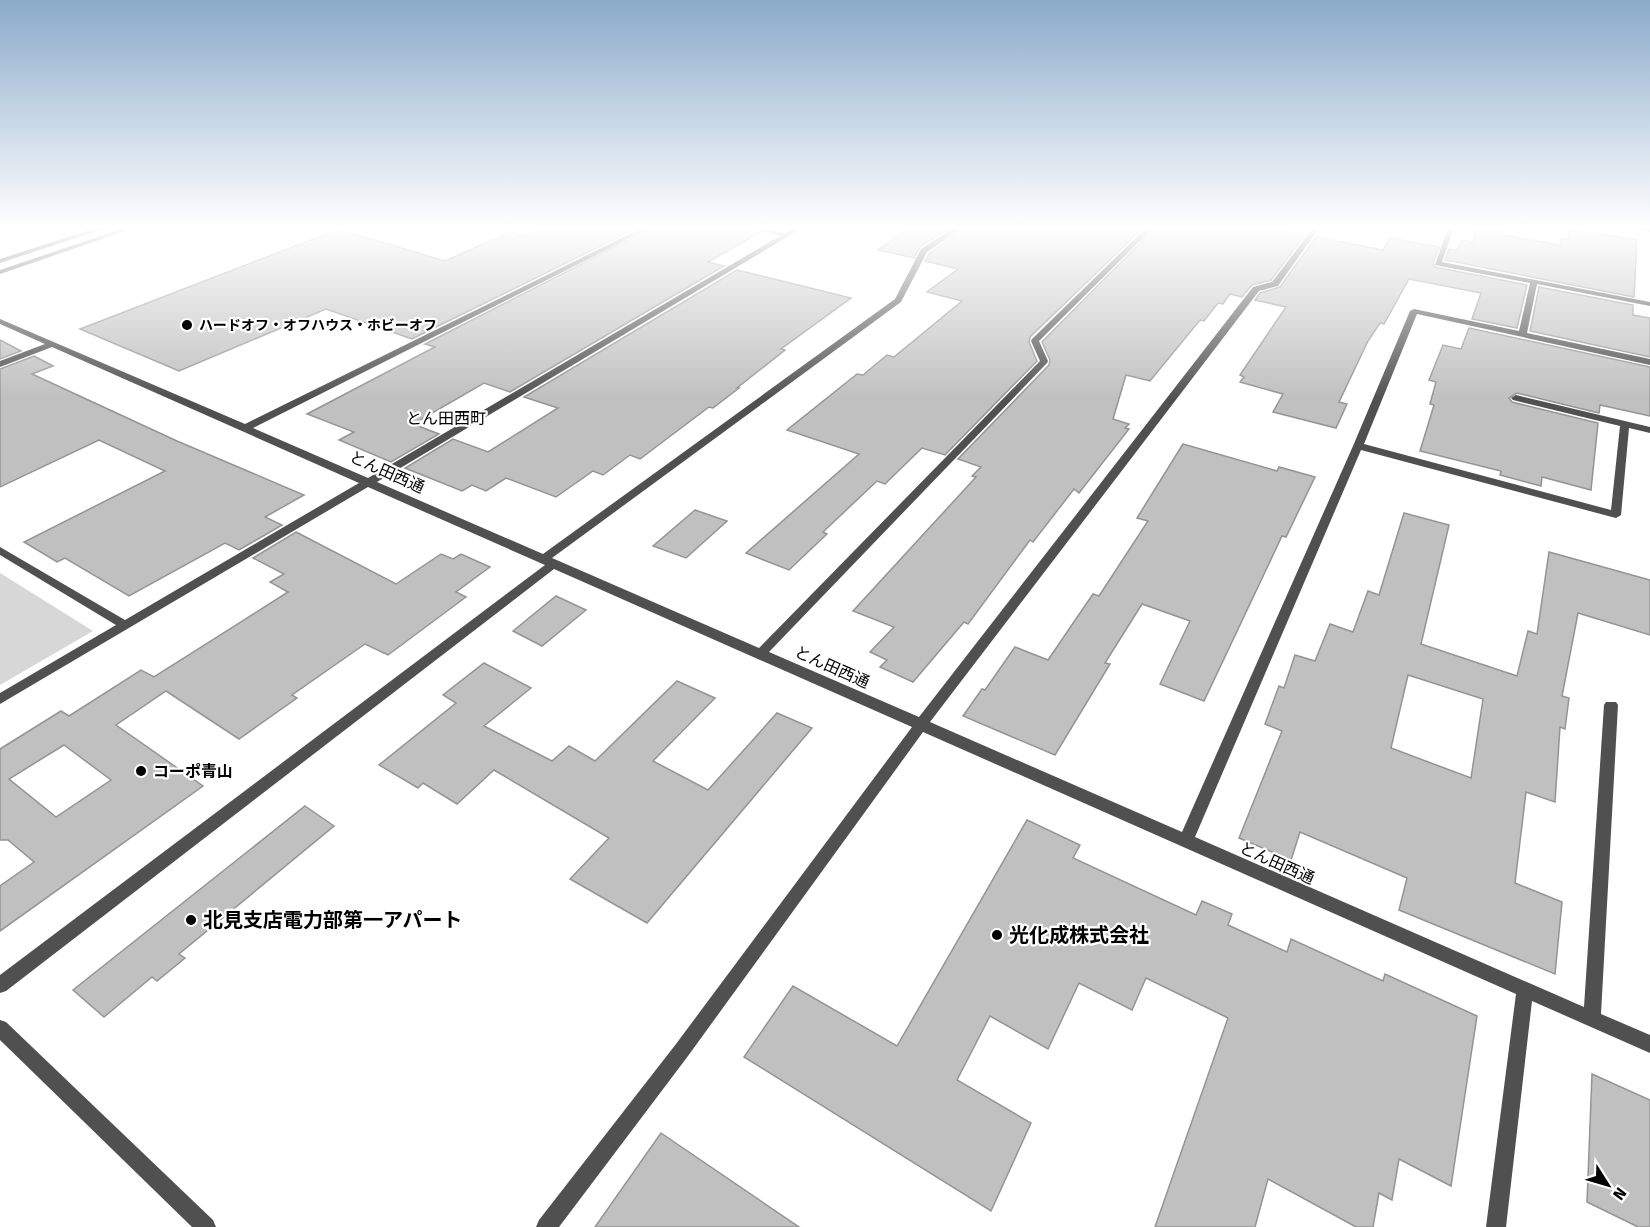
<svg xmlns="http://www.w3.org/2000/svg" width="1650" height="1227" viewBox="0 0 1650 1227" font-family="'Fira Sans','Noto Sans JP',sans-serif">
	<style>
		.green { fill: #d7d7d7 }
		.building { fill: #c0c0c0; stroke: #949494; stroke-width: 1.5; fill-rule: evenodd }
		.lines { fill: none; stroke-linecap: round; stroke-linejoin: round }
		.minor { fill: #505050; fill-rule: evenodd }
		.tertiary { fill: #505050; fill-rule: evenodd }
		.poi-dot { fill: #000; stroke: #fff; stroke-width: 2 }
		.labels { text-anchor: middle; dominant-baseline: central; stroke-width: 4.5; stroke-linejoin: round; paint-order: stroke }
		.far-poi-label { font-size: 14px; font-weight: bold; fill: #000; stroke: #fff; text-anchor: start }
		.far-quarter-label { font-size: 16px; fill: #000; stroke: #fff }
		.street-label { font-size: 16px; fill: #000; stroke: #fff }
		.poi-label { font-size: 16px; font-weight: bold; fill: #000; stroke: #fff; text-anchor: start }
		.near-poi-label { font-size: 20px; font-weight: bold; fill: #000; stroke: #fff; text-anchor: start }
	</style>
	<rect width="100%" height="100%" fill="#fff"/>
	<polygon class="green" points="0,573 93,631 0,685"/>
	<g class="building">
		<polygon points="545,227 639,227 412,339 326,309 179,371 80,329 339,229 445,261 510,232 525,236"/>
		<polygon points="654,227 745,227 759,233 708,262 724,266 510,392 484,383 413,424 439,434 391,462 339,440 354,432 307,414 435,347 425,344"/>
		<polygon points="910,227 951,227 920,247 914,258 878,250"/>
		<polygon points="965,227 1144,227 1030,337 1029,342 1037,361 945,455 922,448 885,484 877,481 823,532 827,534 789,570 746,553 859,454 787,430 857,374 863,375 887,355 894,357 962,301 927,292 958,269 925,261 929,254"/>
		<polygon points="1156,227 1290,227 1286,231 1305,235 1271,280 1252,285 1242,297 1230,294 1223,304 1218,303 1204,321 1200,320 1150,381 1126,375 1113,419 1129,424 1125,428 1129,429 1079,493 1074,489 1033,542 1030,540 968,624 964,622 913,682 880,667 887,660 870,652 894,627 853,611 976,477 972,476 981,467 958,459 1049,365 1050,360 1042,342"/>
		<polygon points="1477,227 1505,227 1503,235 1560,245 1560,239 1568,240 1569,229 1637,240 1634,297 1445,260 1449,249 1457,250 1462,240 1473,242"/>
		<polygon points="1316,237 1383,250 1390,238 1439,247 1433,264 1435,267 1527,285 1517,328 1472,319 1481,293 1409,279 1384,324 1380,323 1368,341 1339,402 1347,404 1336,428 1273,412 1283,394 1240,382 1244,377 1240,375 1286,307 1255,300 1260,293 1280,287"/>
		<polygon points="737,270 851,298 781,349 785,350 737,388 739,388 713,408 709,407 640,459 630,455 603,475 593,471 556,497 506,478 486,491 472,485 462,491 405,468 453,439 488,452 558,408 524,397"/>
		<polygon points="1539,287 1633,305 1633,315 1650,318 1650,357 1530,331"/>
		<polygon points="1469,328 1650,367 1650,416 1600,405 1599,413 1517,393 1509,398 1512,402 1598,423 1591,490 1542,477 1541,486 1500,475 1501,471 1420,451 1434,405 1430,404 1436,382 1429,380 1443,345 1461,349"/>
		<polygon points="0,340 21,351 0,359"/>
		<polygon points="34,356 53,366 32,374 177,441 304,495 265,517 282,525 239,550 225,543 129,596 65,558 57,562 24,542 165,471 99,440 0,487 0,369"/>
		<polygon points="1183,444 1277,471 1279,467 1315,477 1286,537 1282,536 1204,701 1160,684 1190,621 1142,604 1105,663 1110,664 1055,755 963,716 982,689 985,690 1015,647 1048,660 1093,594 1099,596 1148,521 1137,518"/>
		<polygon points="695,510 727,521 686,558 653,546"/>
		<path d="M 1404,513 L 1449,525 L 1421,644 L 1517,676 L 1528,631 L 1537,634 L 1549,552 L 1650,580 L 1650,635 L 1578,613 L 1562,696 L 1569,698 L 1565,729 L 1560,727 L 1555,802 L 1526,792 L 1515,883 L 1562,902 L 1555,974 L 1399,910 L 1407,878 L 1300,832 L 1291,860 L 1239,838 L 1282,731 L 1265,724 L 1279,686 L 1284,688 L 1295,655 L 1315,661 L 1330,624 L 1353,632 L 1368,591 L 1379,595 ZM 1408,675 L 1483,699 L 1471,778 L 1391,748 Z"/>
		<path d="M 296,532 L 396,584 L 441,554 L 453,559 L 461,554 L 490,567 L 456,592 L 466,597 L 388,655 L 365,644 L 292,695 L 297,698 L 239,739 L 166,691 L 116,725 L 203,786 L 0,931 L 0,886 L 34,862 L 8,840 L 0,840 L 0,749 L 61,711 L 69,716 L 141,670 L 154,677 L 288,592 L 270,582 L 284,574 L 253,558 ZM 64,745 L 111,780 L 56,817 L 9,779 Z"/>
		<polygon points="556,596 586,610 542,646 513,631"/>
		<polygon points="484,663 531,688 484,726 552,761 569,746 595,761 677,681 715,698 653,761 708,790 777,713 812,728 647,923 570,879 609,838 494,770 457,804 423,783 418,788 379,765 456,703 443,695"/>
		<polygon points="305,806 334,826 179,954 185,958 157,981 152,977 104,1017 73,990"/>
		<polygon points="1027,820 1080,845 1073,858 1196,915 1202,901 1232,914 1228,925 1287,952 1291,939 1383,981 1385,974 1477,1016 1451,1186 1399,1159 1392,1200 1379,1193 1373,1227 1356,1227 1268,1179 1255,1227 1155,1227 1228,1018 1146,978 1132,1010 1079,983 1048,1049 990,1016 957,1080 1031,1123 991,1211 744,1057 793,986 897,1046"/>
		<polygon points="1592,1074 1650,1100 1650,1227 1638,1227 1587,1202"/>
		<polygon points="661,1133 799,1227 595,1227"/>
	</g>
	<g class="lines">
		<g class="minor">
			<polygon points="644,227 652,227 253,428 368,478 780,236 747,227 758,227 785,233 796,227 804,227 377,482 543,554 895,299 921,249 955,227 963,227 927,252 901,302 552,558 759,648 1040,361 1031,341 1032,339 1147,227 1154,227 1039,341 1048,361 1047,363 769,652 919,717 1253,287 1272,282 1314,227 1320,227 1278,286 1259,291 930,722 1182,832 1353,446 1410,311 1414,309 1519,331 1530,283 1435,265 1448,227 1454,227 1442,262 1650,302 1650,306 1537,284 1527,333 1650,359 1650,365 1417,314 1364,444 1611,510 1620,426 1513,400 1511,398 1516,395 1650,427 1650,433 1629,428 1621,515 1616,518 1612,517 1361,450 1195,837 1584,1007 1604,705 1606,702 1616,702 1618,705 1601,1014 1650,1035 1650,1053 1532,1001 1506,1227 1486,1227 1516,994 923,732 688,1056 559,1227 536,1227 539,1220 676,1044 912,727 554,569 6,991 0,993 0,975 545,565 368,487 0,704 0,693 116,625 0,555 0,547 125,620 359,483 52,347 0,367 0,361 45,344 0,324 0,319 245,424"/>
			<polygon points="0,1020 6,1022 213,1220 216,1227 192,1227 0,1040"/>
		</g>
		<g class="tertiary">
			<polygon points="99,227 109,227 0,263 0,259"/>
			<polygon points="127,227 137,227 0,274 0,270"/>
			<polygon points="1628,227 1650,228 1650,232"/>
		</g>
	</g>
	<linearGradient id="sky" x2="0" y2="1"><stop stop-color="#8aabca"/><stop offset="0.57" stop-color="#fff"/><stop offset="1" stop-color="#fff" stop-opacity="0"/></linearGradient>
	<rect width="1650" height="399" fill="url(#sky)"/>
	<g class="poi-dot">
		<circle cx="187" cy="325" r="6"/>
		<circle cx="141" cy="771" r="6"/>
		<circle cx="191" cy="920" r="6"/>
		<circle cx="997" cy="935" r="6"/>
	</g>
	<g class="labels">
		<g class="far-poi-label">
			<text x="199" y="325">ハードオフ・オフハウス・ホビーオフ</text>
		</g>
		<g class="far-quarter-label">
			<text x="446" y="418">とん田西町</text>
		</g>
		<g class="street-label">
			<text transform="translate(387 472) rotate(24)">とん田西通</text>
			<text transform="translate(832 667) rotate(24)">とん田西通</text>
			<text transform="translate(1277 863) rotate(24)">とん田西通</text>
		</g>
		<g class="poi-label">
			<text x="153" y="771">コーポ青山</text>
		</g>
		<g class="near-poi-label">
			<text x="203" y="920">北見支店電力部第一アパート</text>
			<text x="1009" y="935">光化成株式会社</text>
		</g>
	</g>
	<g transform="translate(1608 1185) rotate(127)" stroke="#ffffff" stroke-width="4.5" paint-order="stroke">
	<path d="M0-4.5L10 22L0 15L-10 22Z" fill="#000000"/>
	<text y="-9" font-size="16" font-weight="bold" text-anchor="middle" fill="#000000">N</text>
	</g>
</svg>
